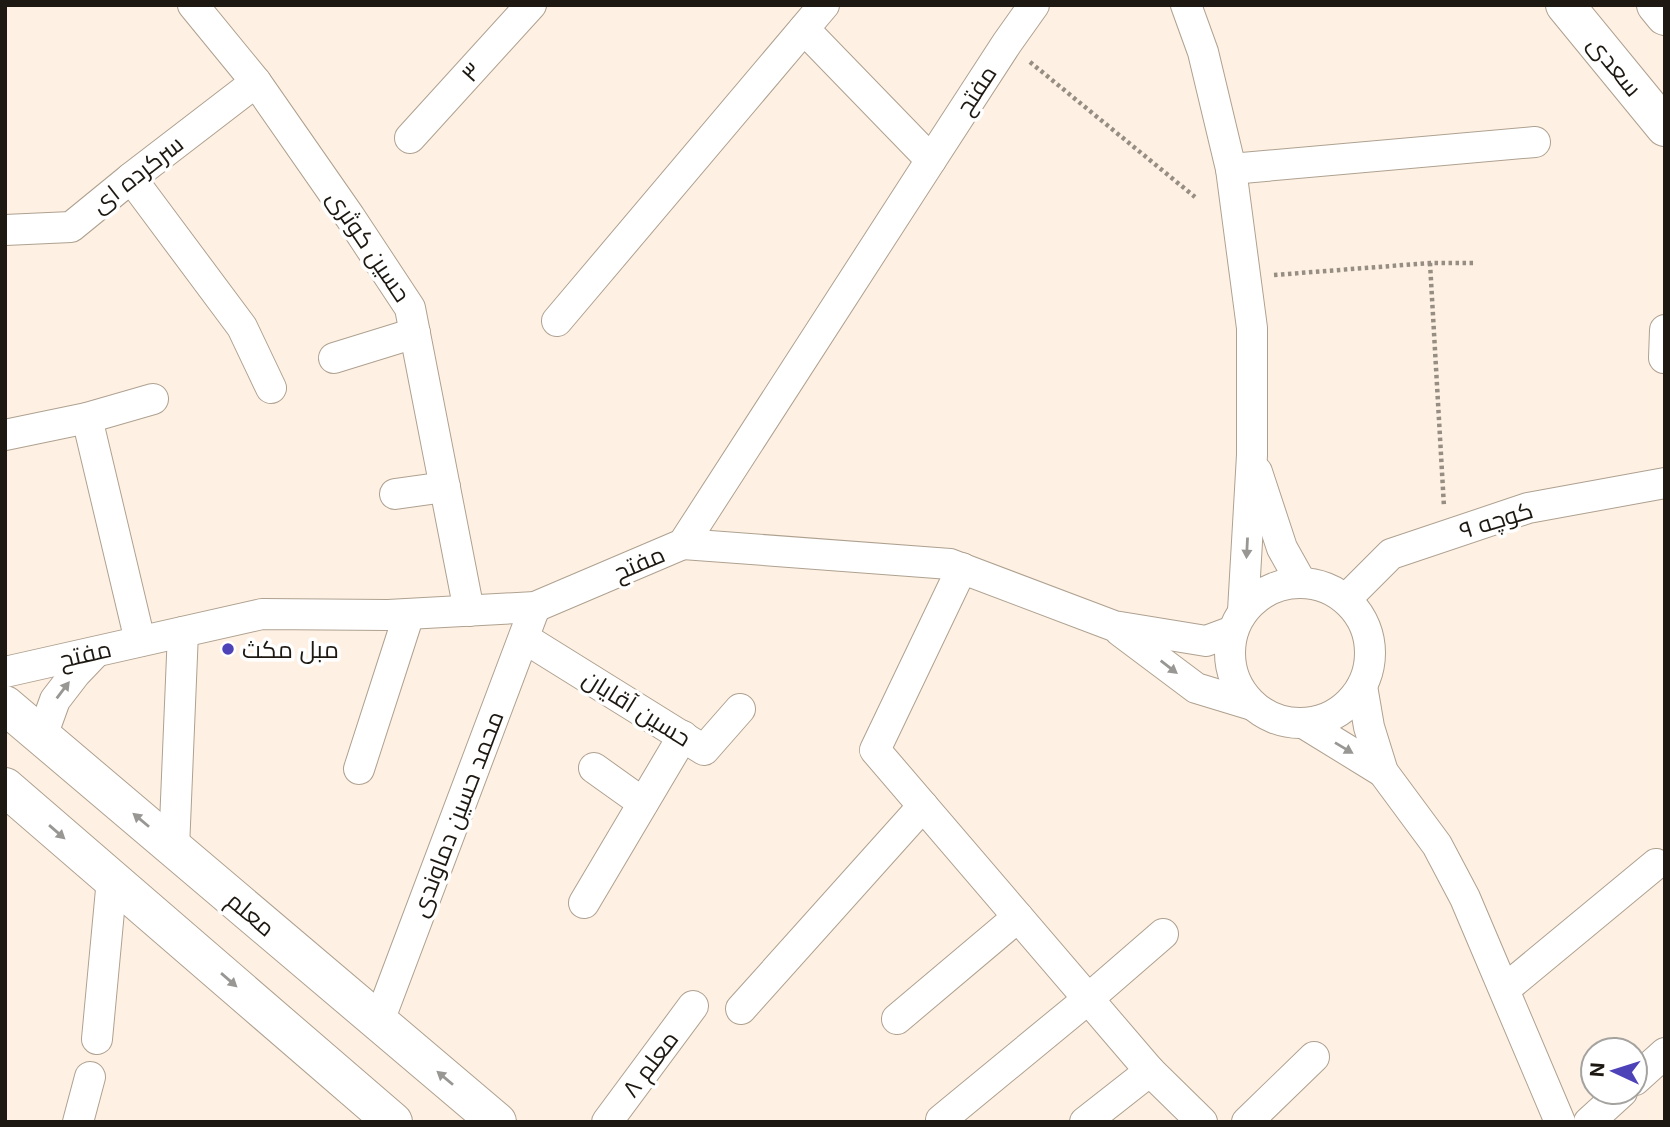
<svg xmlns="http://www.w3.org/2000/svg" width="1670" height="1127" viewBox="0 0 1670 1127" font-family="Inter,Cairo,sans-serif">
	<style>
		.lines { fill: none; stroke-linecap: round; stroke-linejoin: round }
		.minor-casing { stroke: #afa190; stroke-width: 32 }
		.tertiary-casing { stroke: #afa190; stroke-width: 40 }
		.secondary-casing { stroke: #afa190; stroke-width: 40 }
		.path { stroke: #978e83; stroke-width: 4.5; stroke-dasharray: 3.5 3.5; stroke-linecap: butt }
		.minor { stroke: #fff; stroke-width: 30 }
		.tertiary { stroke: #fff; stroke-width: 38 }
		.secondary { stroke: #fff; stroke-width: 38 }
		.oneway { fill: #999794 }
		.poi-dot { fill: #4e42b9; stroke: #fff; stroke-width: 2.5 }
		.labels { text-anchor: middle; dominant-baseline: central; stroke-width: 7; stroke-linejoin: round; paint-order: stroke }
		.street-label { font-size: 24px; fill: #1d1811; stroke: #fff }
		.poi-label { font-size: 24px; fill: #1d1811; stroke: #fff; text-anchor: start }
	</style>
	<rect width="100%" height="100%" fill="#fef1e3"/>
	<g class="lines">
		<defs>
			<g id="minor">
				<polyline points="193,5 256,82 350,217 410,308 469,611"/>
				<polyline points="1186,5 1203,52 1231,169 1252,328 1252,455 1243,611"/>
				<polyline points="804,29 931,160"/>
				<polyline points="410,138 531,5"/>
				<polyline points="1231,169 1535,142"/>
				<polyline points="131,178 242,327 271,388"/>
				<polyline points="5,230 71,227 131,178 256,82"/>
				<polyline points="557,321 824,5"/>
				<polyline points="334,358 415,333"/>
				<polyline points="1664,358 1665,330"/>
				<polyline points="87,418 140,641"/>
				<polyline points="5,435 87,418 153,399"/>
				<polyline points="1257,472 1282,548 1301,582"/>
				<polyline points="395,494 445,487"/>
				<polyline points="683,544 950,564 1114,626 1206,641 1233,631"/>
				<polyline points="962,568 875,750 1150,1071 1202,1122"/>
				<circle cx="1300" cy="653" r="70"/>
				<polyline points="1346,599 1391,554 1528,508 1665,483"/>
				<polyline points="1120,631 1196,688 1252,705"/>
				<polyline points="524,638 704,750 740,709"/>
				<polyline points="5,672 262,614 388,615 535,607 683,544 931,160 1007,43 1034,5"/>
				<polyline points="1362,686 1369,727 1383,772 1437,845 1465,898 1560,1122"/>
				<polyline points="1305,724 1383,772"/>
				<polyline points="42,736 55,700 75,674 96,652"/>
				<polyline points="594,768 643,803"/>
				<polyline points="359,769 409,614"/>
				<polyline points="174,848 183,632"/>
				<polyline points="584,903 683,736"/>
				<polyline points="1505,989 1656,864"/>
				<polyline points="741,1009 923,806"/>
				<polyline points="897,1019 1018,917"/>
				<polyline points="379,1021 535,607"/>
				<polyline points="97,1039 112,879"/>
				<polyline points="1635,1080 1665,1053"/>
				<polyline points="941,1120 1088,999 1163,934"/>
				<polyline points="78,1122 90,1077"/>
				<polyline points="607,1122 693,1006"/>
				<polyline points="1085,1122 1150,1071"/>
				<polyline points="1247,1122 1314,1057"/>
				<polyline points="1589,1122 1622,1092"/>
			</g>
			<g id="tertiary">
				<polyline points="1565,5 1665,127"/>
				<polyline points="1656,5 1665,16"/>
			</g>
			<g id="secondary">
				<polyline points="5,705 497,1122"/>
				<polyline points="5,787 393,1122"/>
			</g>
		</defs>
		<use href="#minor" class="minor-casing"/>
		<use href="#tertiary" class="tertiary-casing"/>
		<use href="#secondary" class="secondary-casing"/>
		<g class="path">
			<polyline points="1030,62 1195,197"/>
			<polyline points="1430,263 1444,507"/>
			<polyline points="1274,275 1430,263 1476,263"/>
		</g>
		<use href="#minor" class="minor"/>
		<use href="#tertiary" class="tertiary"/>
		<use href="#secondary" class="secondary"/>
	</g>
	<defs><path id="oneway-solid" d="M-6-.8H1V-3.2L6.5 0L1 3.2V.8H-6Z" transform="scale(1.75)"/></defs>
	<g class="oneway">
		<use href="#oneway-solid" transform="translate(1247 548) rotate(93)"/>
		<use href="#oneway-solid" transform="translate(1169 667) rotate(38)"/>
		<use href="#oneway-solid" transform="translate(63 690) rotate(-53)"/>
		<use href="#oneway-solid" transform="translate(1344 748) rotate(31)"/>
		<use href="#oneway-solid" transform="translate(141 820) rotate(-140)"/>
		<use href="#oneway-solid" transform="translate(57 832) rotate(41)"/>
		<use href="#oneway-solid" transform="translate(229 980) rotate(41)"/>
		<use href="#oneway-solid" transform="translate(445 1078) rotate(-140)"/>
	</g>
	<circle class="poi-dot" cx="228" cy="649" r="7"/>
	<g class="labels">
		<g class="street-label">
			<text transform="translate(1615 66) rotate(51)">سعدی</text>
			<text transform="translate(471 72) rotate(-48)">۳</text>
			<text transform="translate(976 90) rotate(-57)">مفتح</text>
			<text transform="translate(137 174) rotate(-38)">سرکرده ای</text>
			<text transform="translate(369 246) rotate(56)">حسین کوثری</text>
			<text transform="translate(1496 520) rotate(-17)">کوچه ۹</text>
			<text transform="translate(639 563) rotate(-23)">مفتح</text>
			<text transform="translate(85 654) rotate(-13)">مفتح</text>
			<text transform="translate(637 708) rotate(32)">حسین آقایان</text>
			<text transform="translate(457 814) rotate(-69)">محمد حسین دماوندی</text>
			<text transform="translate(251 914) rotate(40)">معلم</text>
			<text transform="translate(650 1064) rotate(-53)">معلم ۸</text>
		</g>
		<g class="poi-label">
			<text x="242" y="649">مبل مکث</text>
		</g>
	</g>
	<rect width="1670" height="1127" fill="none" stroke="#1d1811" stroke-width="14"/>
	<g transform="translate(1614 1071) rotate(274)"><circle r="33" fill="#ffffff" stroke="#a5a3a0" stroke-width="2"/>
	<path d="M0-5L12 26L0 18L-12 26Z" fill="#4e42b9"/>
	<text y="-10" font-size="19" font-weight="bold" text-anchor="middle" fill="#1d1811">N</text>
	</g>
</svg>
